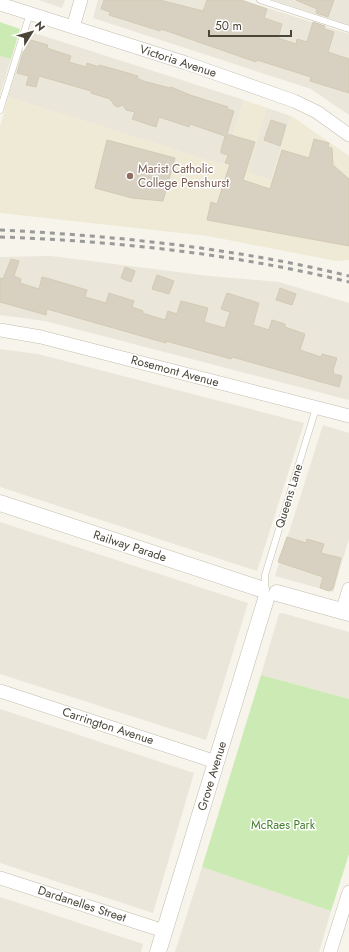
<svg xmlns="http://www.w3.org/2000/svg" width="349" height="952" viewBox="0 0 349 952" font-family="Jost,sans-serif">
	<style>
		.residential { fill: #eae6d9 }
		.education { fill: #efead5 }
		.green { fill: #cceab4 }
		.building { fill: #d8d1c1; stroke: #d3cab4 }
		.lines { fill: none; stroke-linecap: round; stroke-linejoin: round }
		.service-casing { stroke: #c2bdae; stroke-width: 7 }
		.minor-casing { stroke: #c2bdae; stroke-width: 14 }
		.tertiary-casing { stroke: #c2bdae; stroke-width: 17 }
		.service { stroke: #fff; stroke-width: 6 }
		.minor { stroke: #fff; stroke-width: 13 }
		.tertiary { stroke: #fff; stroke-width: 16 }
		.rail { stroke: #9a9a9a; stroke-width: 3; stroke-dasharray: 5 5; stroke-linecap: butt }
		.education-dot { fill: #8d6e63; stroke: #fff; stroke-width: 1.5 }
		.labels { text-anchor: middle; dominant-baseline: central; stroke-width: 3; stroke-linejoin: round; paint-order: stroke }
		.street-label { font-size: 12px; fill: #4a4539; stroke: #fff }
		.education-label { font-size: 12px; fill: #785e54; stroke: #fff; text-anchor: start }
		.park-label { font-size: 12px; fill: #417e2a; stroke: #fff }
	</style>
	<rect width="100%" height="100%" fill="#f6f4eb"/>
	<g class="residential">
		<polygon points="39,0 65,0 62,8"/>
		<polygon points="98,0 242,0 349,34 349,115 311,89 93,18"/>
		<polygon points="273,0 349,0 349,25"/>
		<polygon points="28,31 244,100 223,165 8,97"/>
		<polygon points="0,56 11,59 0,95"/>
		<polygon points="267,108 291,116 271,180 247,172"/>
		<polygon points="51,256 209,276 279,282 349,303 349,400 45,321 0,315 0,257"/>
		<polygon points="0,349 38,354 304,423 257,571 0,487"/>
		<polygon points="323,425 349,433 349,539 333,592 275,576"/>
		<polygon points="0,522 248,603 206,740 0,674"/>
		<polygon points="282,613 349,632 349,699 261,675 279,614"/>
		<polygon points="0,709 194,773 153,913 0,863"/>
		<polygon points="202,867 331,911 319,952 175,952"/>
		<polygon points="0,897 143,944 141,952 0,952"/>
	</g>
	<polygon class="education" points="8,97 223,165 244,100 267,108 248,172 271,180 291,116 293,117 349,156 349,260 336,261 208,236 0,213 0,127"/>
	<g class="green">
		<polygon points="0,22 20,29 11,59 0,56"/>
		<polygon points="261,675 349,699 349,854 331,911 202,867"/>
	</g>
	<g class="building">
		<polygon points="104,0 160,0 203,11 207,0 241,0 267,9 264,18 282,24 278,38 296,44 297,39 307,42 313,22 325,26 324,29 334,32 328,52 349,59 349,93 310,81 311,77 257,60 256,62 161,29 160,31 109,15 110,12 101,9"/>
		<polygon points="296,0 334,0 328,17 316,13 317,9"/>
		<polygon points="27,39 48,45 47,48 71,56 69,62 86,67 87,63 99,67 99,65 128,73 138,76 137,78 143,81 170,88 171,87 190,95 228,107 227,109 234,111 227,134 255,142 243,180 270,189 282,150 309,158 314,139 329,143 328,147 332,148 333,165 349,179 349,246 207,220 211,202 217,204 230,164 225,163 228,155 221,153 221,150 225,136 190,124 189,127 159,117 156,127 132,119 135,112 126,110 123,105 118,107 115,106 110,99 91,93 91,91 39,76 36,87 26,85 29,76 17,73"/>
		<polygon points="271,120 286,125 280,146 264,140"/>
		<polygon points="107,140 175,158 163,201 132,198 95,188"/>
		<polygon points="11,259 19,261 14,276 21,279 20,283 39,289 42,277 50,279 87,290 85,297 106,303 109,293 134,301 132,307 143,311 142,313 165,320 168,311 177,314 181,301 208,308 204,322 225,328 230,312 221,309 227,293 259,303 253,325 269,330 272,320 285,324 285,327 305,334 300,350 321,357 322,354 337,358 333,370 334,374 342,376 339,387 232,357 231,359 166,341 166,343 47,309 46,315 0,302 0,278 3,279"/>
		<polygon points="125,267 135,271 131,282 121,278"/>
		<polygon points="157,275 174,281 169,294 152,289"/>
		<polygon points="280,288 296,294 292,305 276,300"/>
		<polygon points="287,537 306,543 307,539 324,544 321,553 341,558 333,589 329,591 320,588 323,577 278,562"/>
	</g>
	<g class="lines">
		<defs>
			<g id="service">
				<polyline points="260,0 349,29"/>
				<polyline points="0,110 30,13"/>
				<polyline points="265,584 265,575 316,408"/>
			</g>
			<g id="minor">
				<polyline points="0,4 186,63 294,101 317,112 349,135"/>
				<polyline points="73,27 81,0"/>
				<polyline points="0,330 41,337 349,416"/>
				<polyline points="342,612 349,589"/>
				<polyline points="0,691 216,762"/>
				<polyline points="0,878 164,931"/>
				<polyline points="330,952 349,892"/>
			</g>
			<g id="tertiary">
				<polyline points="0,503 261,589"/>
				<polyline points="277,593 349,613"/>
				<polyline points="158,952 266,599"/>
			</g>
		</defs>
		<use href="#service" class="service-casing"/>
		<use href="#minor" class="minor-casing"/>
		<use href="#tertiary" class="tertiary-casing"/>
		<use href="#service" class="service"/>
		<use href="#minor" class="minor"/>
		<use href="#tertiary" class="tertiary"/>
		<g class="rail">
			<path d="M 0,230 C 117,236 235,248 349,276"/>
			<path d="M 0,237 C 117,241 235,254 349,282"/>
		</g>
	</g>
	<circle class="education-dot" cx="130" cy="176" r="4"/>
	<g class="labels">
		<g class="street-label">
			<text transform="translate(178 61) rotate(18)">Victoria Avenue</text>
			<text transform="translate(175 371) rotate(15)">Rosemont Avenue</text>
			<text transform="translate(289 496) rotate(-73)">Queens Lane</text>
			<text transform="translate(130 546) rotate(18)">Railway Parade</text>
			<text transform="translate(108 726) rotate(18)">Carrington Avenue</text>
			<text transform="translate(212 776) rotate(-73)">Grove Avenue</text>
			<text transform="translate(82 904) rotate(18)">Dardanelles Street</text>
		</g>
		<g class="education-label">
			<text x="138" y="169">Marist Catholic<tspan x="138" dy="14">College Penshurst</tspan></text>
		</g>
		<g class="park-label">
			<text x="283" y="825">McRaes Park</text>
		</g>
	</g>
	<g transform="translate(32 32) rotate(53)" stroke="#ffffff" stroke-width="3" paint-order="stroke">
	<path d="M0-3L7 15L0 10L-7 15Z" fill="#4a4539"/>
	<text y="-6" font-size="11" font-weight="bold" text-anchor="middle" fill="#4a4539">N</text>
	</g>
	<path d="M209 30v6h82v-6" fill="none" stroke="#4a4539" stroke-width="2"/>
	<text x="215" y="30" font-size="12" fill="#4a4539" stroke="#ffffff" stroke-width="3" paint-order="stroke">50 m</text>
</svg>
